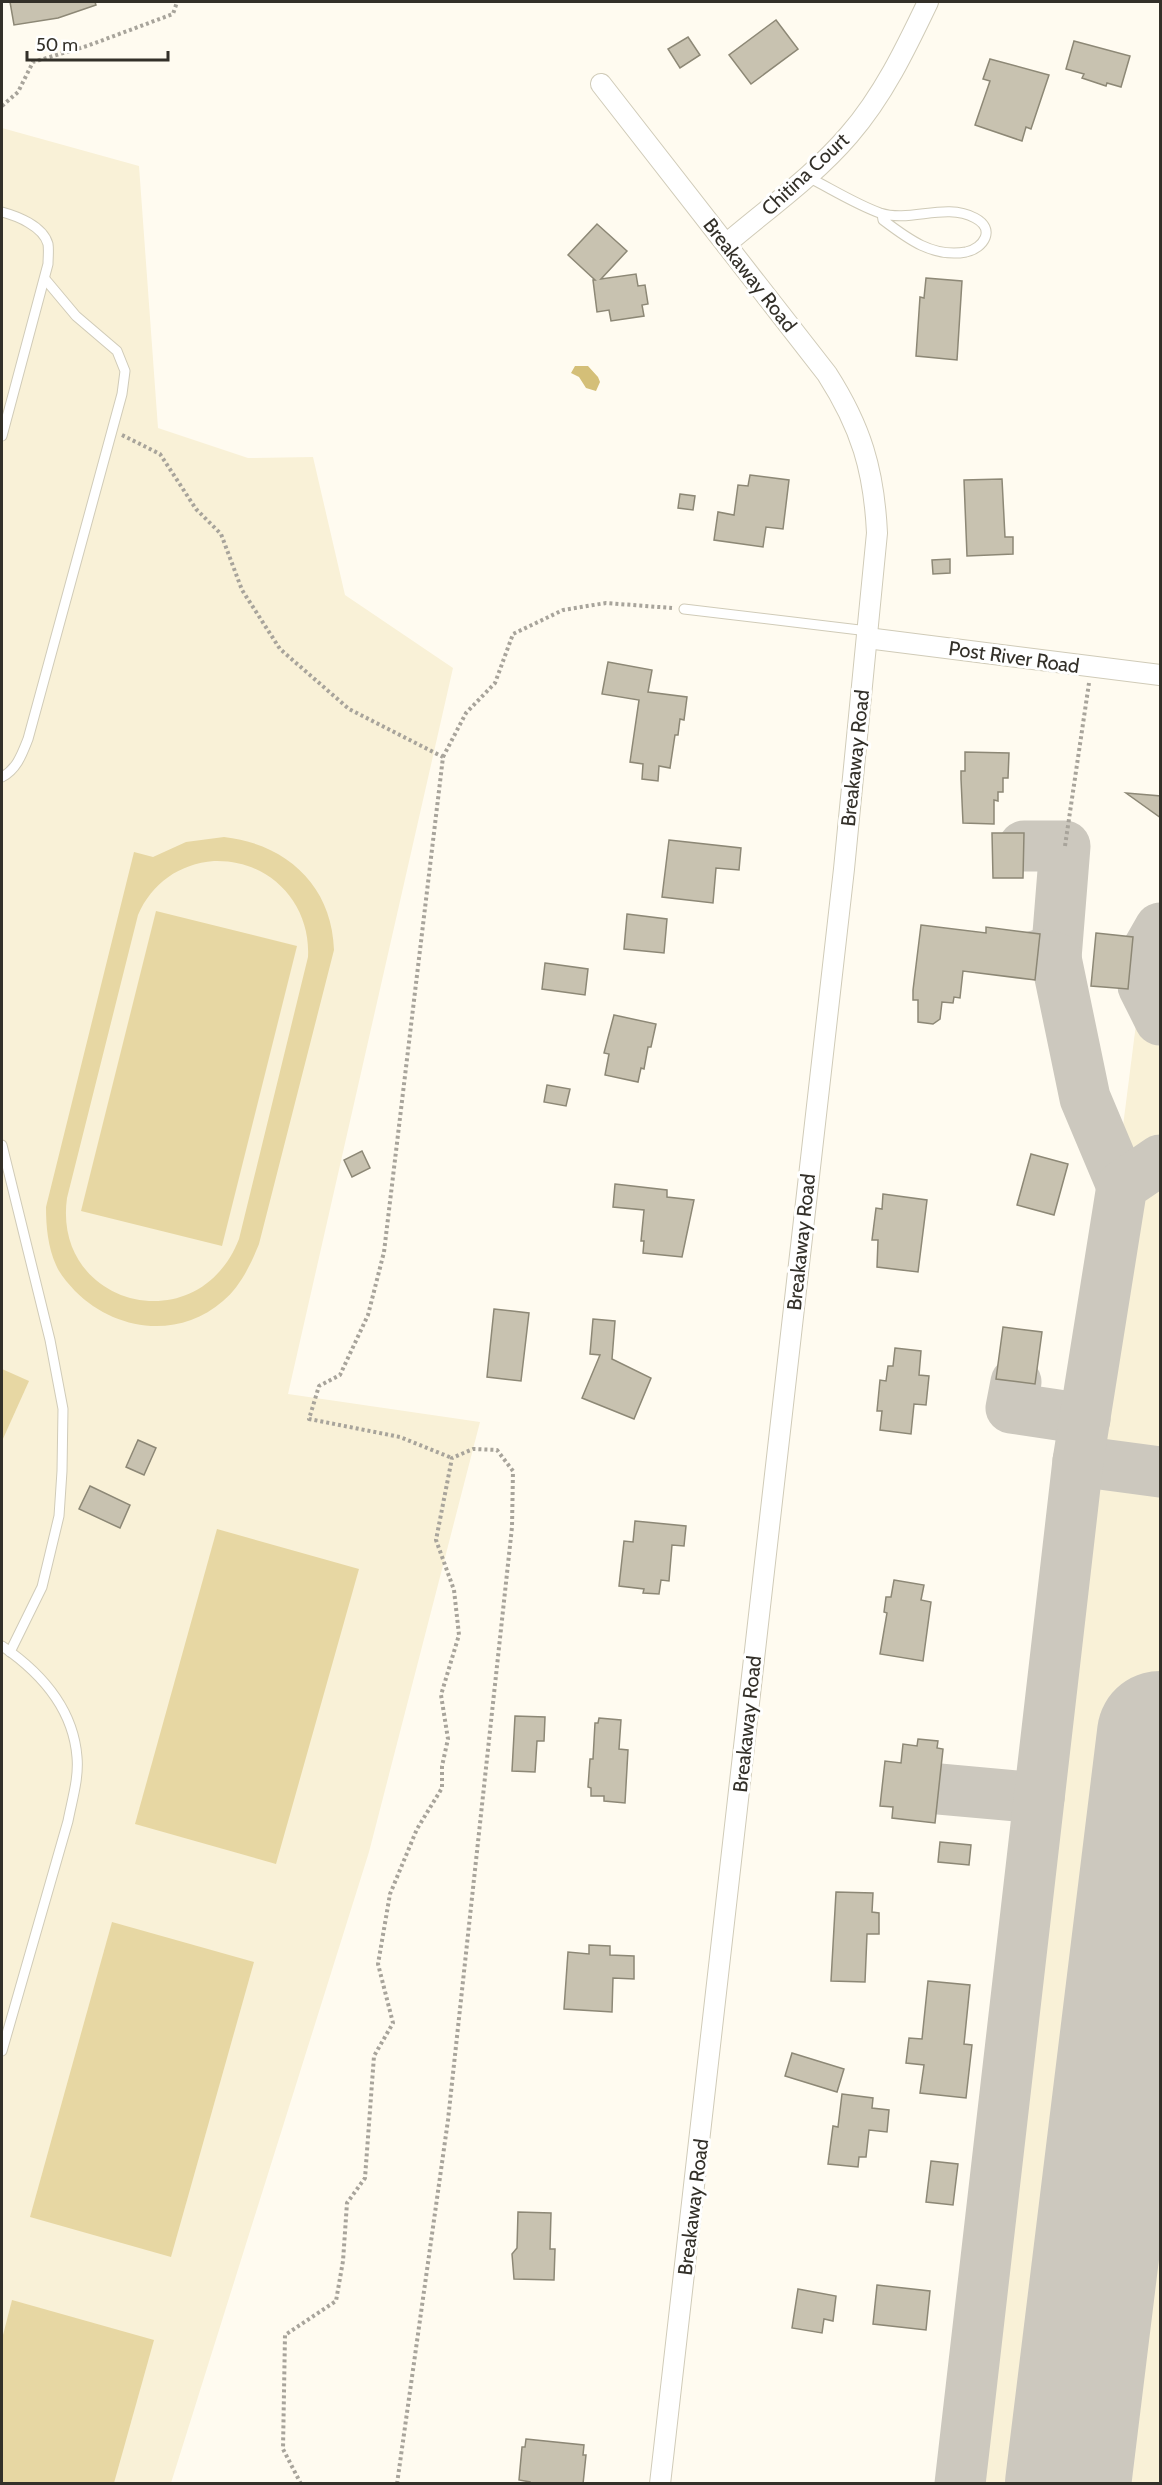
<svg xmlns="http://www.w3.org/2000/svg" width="1162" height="2485" viewBox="0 0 1162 2485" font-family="Cabin,sans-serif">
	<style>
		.built { fill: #f9f1d7 }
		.green { fill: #e7d7a3; fill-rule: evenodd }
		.water { fill: #d4bf78 }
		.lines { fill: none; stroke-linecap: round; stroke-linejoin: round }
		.taxiway { stroke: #ccc8be; stroke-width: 51 }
		.runway { stroke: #ccc8be; stroke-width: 126 }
		.building { fill: #c8c2b0; stroke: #8d8876; stroke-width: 1.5 }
		.service-casing { stroke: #d0cbb8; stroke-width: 11 }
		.minor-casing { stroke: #d0cbb8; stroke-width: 22 }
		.path { stroke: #a8a49b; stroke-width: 4; stroke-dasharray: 3 3; stroke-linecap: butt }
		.service { stroke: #fff; stroke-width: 9 }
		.minor { stroke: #fff; stroke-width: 20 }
		.labels { text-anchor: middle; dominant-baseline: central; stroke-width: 6; stroke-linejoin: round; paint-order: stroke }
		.street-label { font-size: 20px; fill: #333029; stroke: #fff }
	</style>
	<rect width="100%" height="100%" fill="#fffbf0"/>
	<g class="built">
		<polygon points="2,128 139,166 158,428 248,458 313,457 345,595 453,668 288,1394 480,1422 369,1852 171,2483 2,2483"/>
		<polygon points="1160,1004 1160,2483 950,2483 1136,1024"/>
	</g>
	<g class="green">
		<path d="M 224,837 C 286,844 332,885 334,950 L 259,1244 C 251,1264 240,1287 223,1301 C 178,1340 115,1331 75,1291 C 68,1283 60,1275 56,1265 C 48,1247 46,1227 46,1207 L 134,852 L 153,857 L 186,842 ZM 214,861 C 269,859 311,903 308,957 L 239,1239 C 198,1344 52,1306 67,1198 L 138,915 C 152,883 179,864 214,861 Z"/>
		<polygon points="156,911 297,946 222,1246 81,1211"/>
		<polygon points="2,1369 29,1381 2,1441"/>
		<polygon points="217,1529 359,1569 276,1864 135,1824"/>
		<polygon points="112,1922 254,1962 171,2257 30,2217"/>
		<polygon points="12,2300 154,2340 114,2483 2,2483 2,2339"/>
	</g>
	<polygon class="water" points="575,366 588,366 598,377 600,382 596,391 586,388 579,377 571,373"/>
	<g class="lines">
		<g class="taxiway">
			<polyline points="1024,846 1065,846 1056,958"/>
			<polyline points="1160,928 1148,949 1143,986 1160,1020"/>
			<polyline points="1038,955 1056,958 1085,1098 1122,1186"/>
			<polyline points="1016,1382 1011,1408 1085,1419"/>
			<polyline points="1078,1461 1160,1472"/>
			<polyline points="939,1789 1039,1798"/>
			<polyline points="960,2484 1078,1461 1122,1186 1160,1160"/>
		</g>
		<polyline class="runway" points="1068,2484 1160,1734"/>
	</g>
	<g class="building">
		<polygon points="10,2 95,2 96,5 58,18 14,25"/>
		<polygon points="776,20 798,49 751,84 729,55"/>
		<polygon points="688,37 700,55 680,68 668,49"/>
		<polygon points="1074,41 1130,56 1121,87 1107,83 1106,86 1082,78 1084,74 1066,69"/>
		<polygon points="990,59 1049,75 1031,129 1026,127 1022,141 975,125 990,81 983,79"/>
		<polygon points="597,224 627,251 601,279 636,274 638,286 645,285 648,304 642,305 644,316 611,321 609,310 597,312 593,280 595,280 568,255"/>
		<polygon points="926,278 962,281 957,360 916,356 920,297 924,298"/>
		<polygon points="750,475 789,480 783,529 766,527 763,547 714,540 718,512 734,515 738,485 748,486"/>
		<polygon points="1002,479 1005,537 1013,537 1013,554 967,556 964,480"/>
		<polygon points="680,494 695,496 693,510 678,508"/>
		<polygon points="950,559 950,573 933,574 932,560"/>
		<polygon points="608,662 652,670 648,692 687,697 684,720 680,719 678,735 675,735 670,768 659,766 658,781 642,779 643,764 630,762 639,700 602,694"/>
		<polygon points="965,752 1009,753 1008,778 1003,778 1003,792 998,792 998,801 994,800 994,824 963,823 961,779 961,771 965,771"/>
		<polygon points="1126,793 1161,796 1161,818"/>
		<polygon points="992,833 1024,833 1023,878 993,878"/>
		<polygon points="669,840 741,848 739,870 716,868 713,903 662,897"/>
		<polygon points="627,914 667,919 664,953 624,949"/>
		<polygon points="921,925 986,933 986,927 1040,934 1035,980 963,971 960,998 954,997 953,1003 942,1002 940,1019 933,1024 918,1022 918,1000 913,1000 913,990"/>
		<polygon points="1096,933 1133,937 1128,989 1091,986"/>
		<polygon points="545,963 588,969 585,995 542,989"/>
		<polygon points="614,1015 656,1024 651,1047 648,1047 644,1069 641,1068 638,1082 605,1075 609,1054 604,1053"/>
		<polygon points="547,1085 570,1089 566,1106 544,1102"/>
		<polygon points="362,1151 370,1168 352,1177 344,1160"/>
		<polygon points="1031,1154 1068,1164 1054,1215 1017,1205"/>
		<polygon points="615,1184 667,1190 667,1197 694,1200 682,1257 643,1253 644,1241 641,1241 644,1210 613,1207"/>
		<polygon points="883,1194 927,1200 918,1272 877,1267 878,1240 872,1240 876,1208 882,1209"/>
		<polygon points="494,1309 529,1313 521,1381 487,1377"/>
		<polygon points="593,1319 615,1321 612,1359 651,1378 634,1419 582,1398 600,1355 590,1354"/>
		<polygon points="1003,1327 1042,1332 1035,1384 996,1379"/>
		<polygon points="895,1348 921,1351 919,1375 929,1376 926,1405 914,1404 911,1434 880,1430 882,1411 877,1411 880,1380 886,1381 888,1366 893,1366"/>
		<polygon points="138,1440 156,1448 144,1475 126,1467"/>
		<polygon points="90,1486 130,1505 120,1528 79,1509"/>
		<polygon points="635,1521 686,1526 684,1546 672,1545 669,1581 661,1580 659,1594 643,1593 644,1589 619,1586 624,1541 633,1542"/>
		<polygon points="894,1580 924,1585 921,1600 931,1602 923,1661 880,1654 887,1613 884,1612 886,1597 891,1597"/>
		<polygon points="515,1716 545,1717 544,1741 537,1741 535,1772 512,1771"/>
		<polygon points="599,1718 621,1720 619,1749 628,1750 625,1803 604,1801 604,1796 591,1796 591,1788 588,1787 590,1759 593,1759 595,1723 598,1723"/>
		<polygon points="918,1739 938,1741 937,1748 943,1749 935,1823 892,1818 893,1807 880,1806 885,1761 901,1763 903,1744 917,1746"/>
		<polygon points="940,1842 971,1845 969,1865 938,1862"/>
		<polygon points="836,1892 873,1893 872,1912 879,1913 879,1934 867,1934 865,1982 831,1981"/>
		<polygon points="589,1945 610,1946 610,1955 634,1956 634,1979 613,1978 612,2012 564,2009 568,1952 589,1954"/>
		<polygon points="928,1981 970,1985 964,2044 972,2045 966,2098 920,2093 924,2065 906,2063 909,2038 922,2039"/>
		<polygon points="792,2053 844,2069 837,2092 785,2076"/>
		<polygon points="842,2094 873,2098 872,2108 889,2110 887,2132 869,2130 866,2157 859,2157 858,2167 828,2164 833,2126 838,2127"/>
		<polygon points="931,2161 958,2164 953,2205 926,2202"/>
		<polygon points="518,2212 551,2213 550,2249 555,2249 554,2280 514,2279 512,2254 517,2248"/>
		<polygon points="877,2285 930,2291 926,2330 873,2324"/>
		<polygon points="798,2289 836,2296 833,2321 824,2319 822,2333 792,2328"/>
		<polygon points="526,2439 584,2445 583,2455 586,2455 583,2484 530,2484 530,2482 519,2480 522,2447 525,2447"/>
	</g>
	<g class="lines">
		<defs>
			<g id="service">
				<path d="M 806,176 C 830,188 855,204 880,213 C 911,223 945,202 975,218 C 996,229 984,248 966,252 C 933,258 908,239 883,220 L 882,214"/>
				<path d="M 2,212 C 17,216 43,226 48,244 C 49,250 48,258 48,264 L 2,436"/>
				<polyline points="684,609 868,631"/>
				<path d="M 2,777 C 17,769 22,754 28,739 L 122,394 L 125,371 L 117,351 L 76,316 L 45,279"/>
				<polyline points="2,1145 50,1340 63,1409 62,1471 59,1516 42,1587 10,1652"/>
				<path d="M 2,1646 C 40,1672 73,1707 77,1757 C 79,1778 72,1800 68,1821 L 2,2051"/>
			</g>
			<g id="minor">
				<path d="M 601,84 L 827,374 C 861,427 874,470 877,533 L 844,869 L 660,2484"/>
				<path d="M 726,244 C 767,209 814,176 849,135 C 883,96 906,48 928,2"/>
				<polyline points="867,638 1160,675"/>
			</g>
		</defs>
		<use href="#service" class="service-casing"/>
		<use href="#minor" class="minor-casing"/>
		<g class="path">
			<polyline points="2,106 18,92 33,62 87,46 173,14 177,2"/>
			<polyline points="122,435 160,454 196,509 221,534 242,590 280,649 349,709 443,757 384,1252 368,1315 340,1375 319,1386 309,1419 400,1437 452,1458"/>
			<polyline points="443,757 466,713 495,683 513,634 563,610 606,603 672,608"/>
			<polyline points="1065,846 1089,683"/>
			<polyline points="301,2484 283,2449 285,2335 336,2301 343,2261 347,2203 365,2178 374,2056 393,2023 378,1964 390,1894 417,1829 442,1788 442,1766 448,1739 441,1695 459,1635 454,1590 436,1540 452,1458 473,1449 497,1450 513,1471 512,1527 448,2120 397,2484"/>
		</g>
		<use href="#service" class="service"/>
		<use href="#minor" class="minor"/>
	</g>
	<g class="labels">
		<g class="street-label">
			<text transform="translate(805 174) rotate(-43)">Chitina Court</text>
			<text transform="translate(750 275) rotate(52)">Breakaway Road</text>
			<text transform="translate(1014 657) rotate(8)">Post River Road</text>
			<text transform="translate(855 758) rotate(-84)">Breakaway Road</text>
			<text transform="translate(801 1242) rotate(-84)">Breakaway Road</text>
			<text transform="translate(747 1724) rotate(-84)">Breakaway Road</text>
			<text transform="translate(693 2207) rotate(-83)">Breakaway Road</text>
		</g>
	</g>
	<rect width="1162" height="2485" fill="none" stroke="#333029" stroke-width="6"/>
	<path d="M27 51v9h141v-9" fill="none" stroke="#333029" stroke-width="3"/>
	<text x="36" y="51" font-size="18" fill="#333029" stroke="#ffffff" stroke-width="4.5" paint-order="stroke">50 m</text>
</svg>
